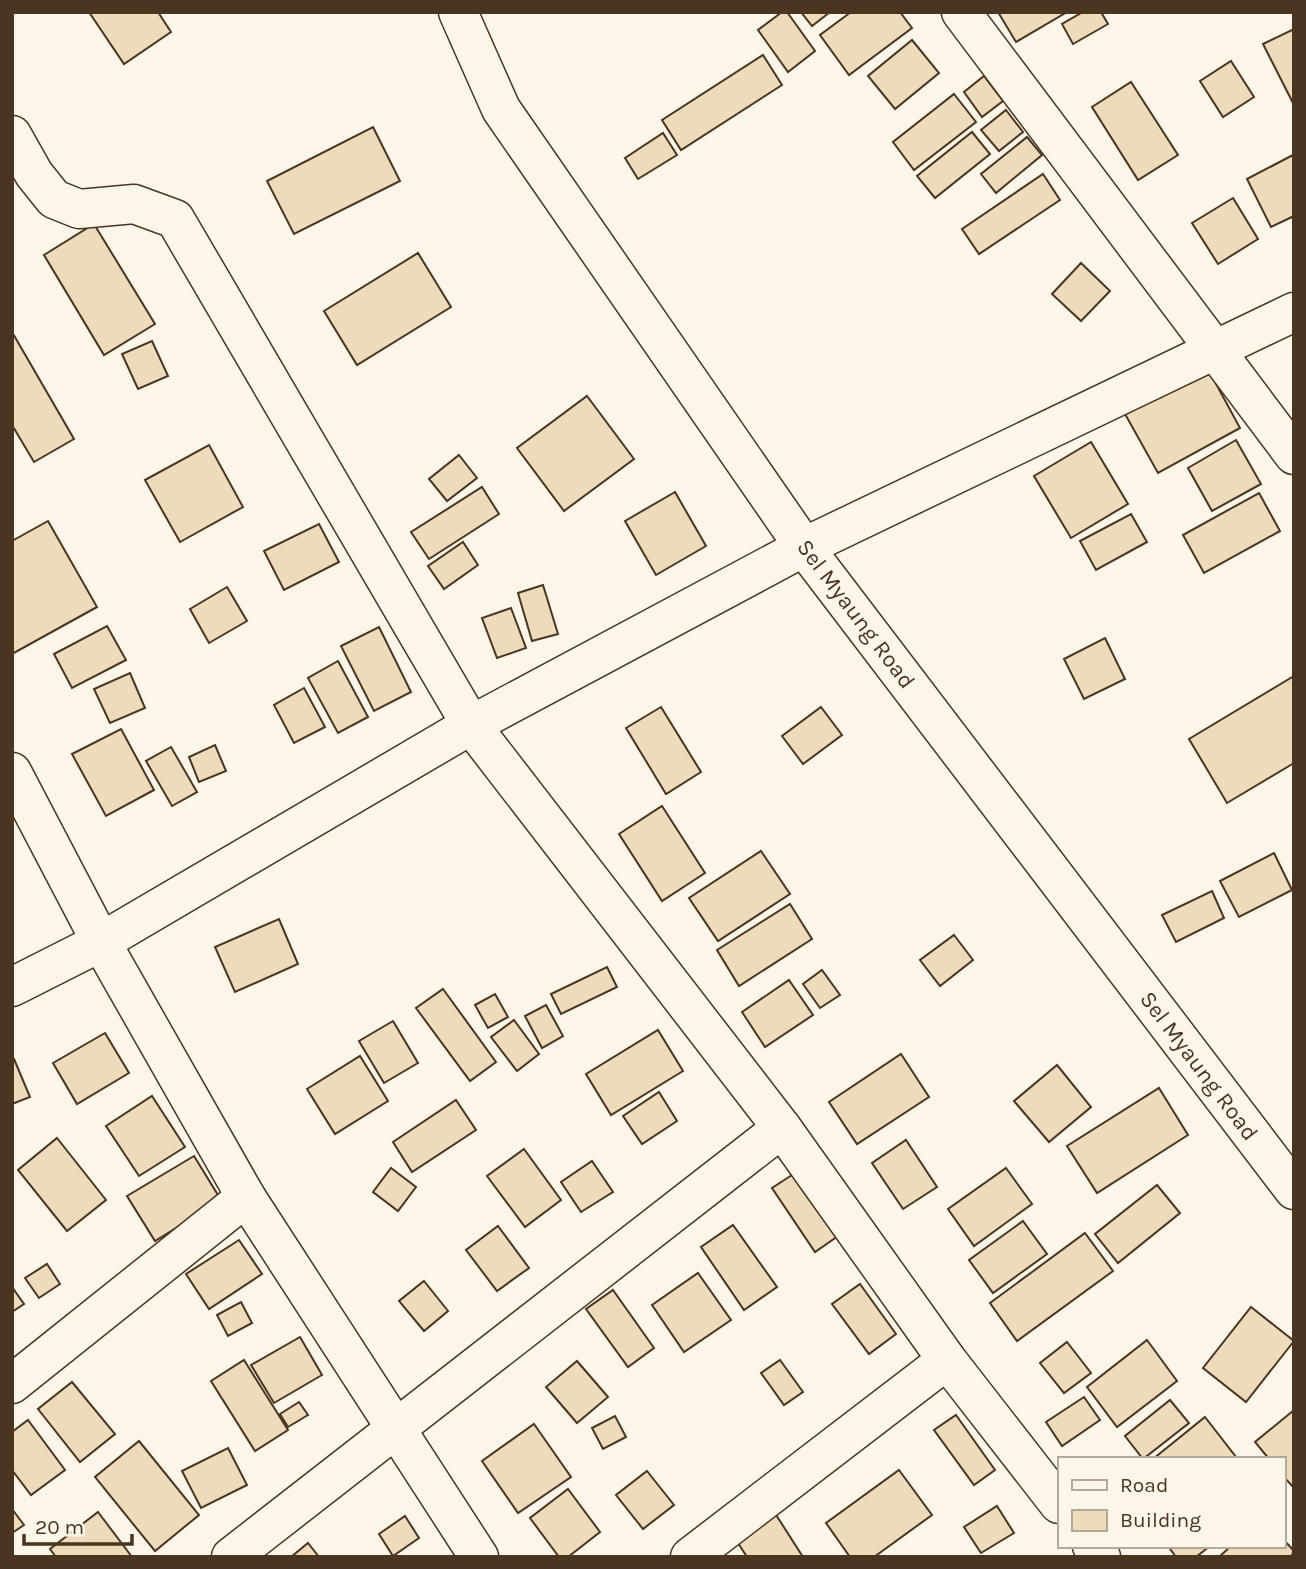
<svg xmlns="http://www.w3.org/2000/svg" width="1306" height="1569" viewBox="0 0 1306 1569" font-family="Karla,sans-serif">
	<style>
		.building { fill: #ecdcbc; stroke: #4a3520; stroke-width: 2 }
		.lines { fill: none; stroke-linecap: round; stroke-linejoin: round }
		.minor-casing { stroke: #4a3520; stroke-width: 41 }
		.major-casing { stroke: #4a3520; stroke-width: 41 }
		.minor { stroke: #fbf6e9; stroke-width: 38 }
		.major { stroke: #fbf6e9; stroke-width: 38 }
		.labels { text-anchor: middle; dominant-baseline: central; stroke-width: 5; stroke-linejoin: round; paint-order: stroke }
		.street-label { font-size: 23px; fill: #4a3520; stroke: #fbf6e9 }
	</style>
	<rect width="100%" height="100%" fill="#fbf6e9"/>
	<g class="building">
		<polygon points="89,12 158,12 171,32 124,64"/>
		<polygon points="782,12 787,12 815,51 788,72 758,30"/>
		<polygon points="801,12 830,12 812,26"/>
		<polygon points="851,12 900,12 912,28 849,75 820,35"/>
		<polygon points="998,12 1067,12 1016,42"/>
		<polygon points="1083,12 1101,12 1108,24 1073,44 1062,24"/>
		<polygon points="1294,29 1294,105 1263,44"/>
		<polygon points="912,40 939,73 895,109 868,76"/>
		<polygon points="763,55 782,85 681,150 662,120"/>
		<polygon points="1231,61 1254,97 1223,117 1200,81"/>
		<polygon points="984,76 1003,101 982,117 964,92"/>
		<polygon points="1131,82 1178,155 1138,180 1092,107"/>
		<polygon points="954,94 976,122 914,170 893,142"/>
		<polygon points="1006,110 1023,132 999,151 981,130"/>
		<polygon points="373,127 400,181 294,234 267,181"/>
		<polygon points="972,132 990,154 935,198 917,176"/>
		<polygon points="663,133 677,155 638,179 625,158"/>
		<polygon points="1027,137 1042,155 996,193 981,174"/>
		<polygon points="1293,155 1294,216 1271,227 1247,179"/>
		<polygon points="1043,174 1060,200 979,254 962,229"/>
		<polygon points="1233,198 1258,239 1218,264 1192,223"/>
		<polygon points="94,224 155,324 104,355 44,255"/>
		<polygon points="418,253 451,307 357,365 324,311"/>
		<polygon points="1081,263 1110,291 1081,321 1052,294"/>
		<polygon points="12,332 74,439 34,462 12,425"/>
		<polygon points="152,341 168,376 138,389 122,354"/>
		<polygon points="1208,369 1240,428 1158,473 1125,414"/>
		<polygon points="587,396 634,459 564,511 517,448"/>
		<polygon points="1236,440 1261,484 1212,511 1188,468"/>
		<polygon points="1091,442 1128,504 1071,538 1034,476"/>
		<polygon points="209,445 243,507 180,542 145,480"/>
		<polygon points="459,455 477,478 447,501 429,479"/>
		<polygon points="482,487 499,514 429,559 411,532"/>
		<polygon points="675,492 706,546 656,575 625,521"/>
		<polygon points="1259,493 1280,531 1204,573 1183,535"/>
		<polygon points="1131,514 1147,542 1096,570 1080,541"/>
		<polygon points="48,521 97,607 12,654 12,541"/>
		<polygon points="319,524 339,562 284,590 264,551"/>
		<polygon points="463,542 478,565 444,589 428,566"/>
		<polygon points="543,585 558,634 532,641 518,593"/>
		<polygon points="227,587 247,621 209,643 190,609"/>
		<polygon points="511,608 526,648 497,658 482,618"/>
		<polygon points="107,626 126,660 72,688 54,654"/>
		<polygon points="379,627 411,692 374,711 341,646"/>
		<polygon points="1105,638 1125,679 1084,699 1064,659"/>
		<polygon points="338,661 368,717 338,733 308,678"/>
		<polygon points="130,673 145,708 110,723 94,689"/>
		<polygon points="1294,676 1294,763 1227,803 1189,739"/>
		<polygon points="304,688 325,727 294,743 274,705"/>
		<polygon points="661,707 701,772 666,794 626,728"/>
		<polygon points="821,707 842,735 803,764 782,736"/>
		<polygon points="121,729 154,790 106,816 72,754"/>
		<polygon points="215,745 226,771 199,782 189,757"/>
		<polygon points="171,747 197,792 172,806 146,761"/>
		<polygon points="662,806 705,873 662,901 619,834"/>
		<polygon points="761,851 790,894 718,941 689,898"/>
		<polygon points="1274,853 1292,890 1239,917 1220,881"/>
		<polygon points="1212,891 1224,918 1176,942 1162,915"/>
		<polygon points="790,904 812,939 739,986 717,950"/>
		<polygon points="279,919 298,964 235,992 215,947"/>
		<polygon points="954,935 973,960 940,986 920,960"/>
		<polygon points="607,967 617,987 561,1014 551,994"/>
		<polygon points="822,970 840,995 820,1008 803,984"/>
		<polygon points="789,980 813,1015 765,1047 742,1012"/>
		<polygon points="443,989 496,1062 470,1081 416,1008"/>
		<polygon points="495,994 508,1017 488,1028 475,1005"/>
		<polygon points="546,1005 563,1036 542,1048 525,1016"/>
		<polygon points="514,1020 539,1054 517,1071 491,1037"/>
		<polygon points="393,1021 418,1063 384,1083 359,1041"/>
		<polygon points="658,1030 683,1071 611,1115 586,1074"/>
		<polygon points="105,1033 129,1073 77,1104 53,1063"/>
		<polygon points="901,1054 929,1097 857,1144 829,1102"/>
		<polygon points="360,1056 388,1101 335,1134 307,1089"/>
		<polygon points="14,1059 30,1097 12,1104 12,1060"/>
		<polygon points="1057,1065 1091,1107 1049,1142 1014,1101"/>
		<polygon points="1159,1088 1188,1135 1097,1193 1067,1146"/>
		<polygon points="659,1092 677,1121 642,1144 623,1116"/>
		<polygon points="152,1096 185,1147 139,1176 106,1126"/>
		<polygon points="456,1100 476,1130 412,1172 393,1142"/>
		<polygon points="57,1138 106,1200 67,1231 18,1170"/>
		<polygon points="906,1140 937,1187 903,1209 872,1163"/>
		<polygon points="524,1149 561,1200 525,1227 487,1176"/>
		<polygon points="194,1156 221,1200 155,1241 127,1196"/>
		<polygon points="592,1161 613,1192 581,1212 561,1182"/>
		<polygon points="391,1168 416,1187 398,1211 373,1192"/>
		<polygon points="1006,1168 1032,1204 974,1246 948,1209"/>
		<polygon points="795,1173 838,1236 815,1252 772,1188"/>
		<polygon points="1157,1185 1180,1213 1118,1263 1095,1234"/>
		<polygon points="1023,1221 1047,1254 993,1293 969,1260"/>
		<polygon points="733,1225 777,1287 744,1310 701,1247"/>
		<polygon points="498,1226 529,1268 497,1291 466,1250"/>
		<polygon points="1085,1233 1113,1271 1017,1341 990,1303"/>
		<polygon points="239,1240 262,1274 209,1309 186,1274"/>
		<polygon points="47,1264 60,1284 39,1298 25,1278"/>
		<polygon points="698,1273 731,1320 684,1352 652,1305"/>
		<polygon points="424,1281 448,1311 424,1331 399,1301"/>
		<polygon points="860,1284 896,1334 869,1354 832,1304"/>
		<polygon points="12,1287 24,1304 12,1312"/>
		<polygon points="613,1290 654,1348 628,1367 586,1309"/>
		<polygon points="241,1302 252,1323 228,1336 217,1315"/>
		<polygon points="1251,1307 1294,1341 1246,1402 1203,1368"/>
		<polygon points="300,1337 322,1375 274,1403 251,1365"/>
		<polygon points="1147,1340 1177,1381 1117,1427 1087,1387"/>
		<polygon points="1067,1342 1091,1373 1064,1393 1040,1363"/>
		<polygon points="244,1360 288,1430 255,1451 211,1381"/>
		<polygon points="780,1360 803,1392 784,1405 761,1373"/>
		<polygon points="577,1361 608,1397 577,1423 546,1387"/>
		<polygon points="72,1382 115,1434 80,1462 38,1409"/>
		<polygon points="1084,1397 1100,1420 1062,1446 1046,1422"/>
		<polygon points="1170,1400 1189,1423 1143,1459 1125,1436"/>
		<polygon points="299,1402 308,1415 288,1427 280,1414"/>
		<polygon points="1294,1410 1294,1488 1283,1476 1283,1459 1269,1459 1255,1442"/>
		<polygon points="956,1415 995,1470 974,1485 934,1430"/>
		<polygon points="615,1416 626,1437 603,1449 592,1428"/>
		<polygon points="1205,1417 1236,1457 1233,1459 1153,1459"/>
		<polygon points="28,1420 65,1470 31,1495 12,1470 12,1432"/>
		<polygon points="534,1424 571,1477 518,1513 482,1461"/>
		<polygon points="139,1441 199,1515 155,1551 95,1477"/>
		<polygon points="228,1448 247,1485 201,1508 182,1471"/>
		<polygon points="899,1470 932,1515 874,1557 850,1557 826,1523"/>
		<polygon points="647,1471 674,1505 643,1529 616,1495"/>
		<polygon points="568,1489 600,1532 568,1557 559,1557 530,1518"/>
		<polygon points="997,1506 1014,1533 981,1553 964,1527"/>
		<polygon points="771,1507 803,1557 747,1557 731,1532"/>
		<polygon points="12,1509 24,1525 12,1533"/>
		<polygon points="98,1512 132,1557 56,1557 50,1549"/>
		<polygon points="405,1516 419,1538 393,1556 379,1534"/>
		<polygon points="1283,1539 1294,1551 1291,1557 1219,1557 1231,1546 1283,1546"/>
		<polygon points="308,1543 319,1557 291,1557"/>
		<polygon points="1168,1546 1210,1546 1196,1557 1176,1557"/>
	</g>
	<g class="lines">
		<defs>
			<g id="minor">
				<polyline points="961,12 1294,455"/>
				<polyline points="12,135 34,174 54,199 79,209 134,204 175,219 471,725 782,1128 947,1360 1059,1504"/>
				<polyline points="12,772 101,942 246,1197 479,1557"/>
				<polyline points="12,987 101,942 471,725 804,547 1294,312"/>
				<polyline points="12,1384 246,1197"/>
				<polyline points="1092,1546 1101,1557"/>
				<polyline points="231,1557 782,1128"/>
				<polyline points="690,1557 947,1360"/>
			</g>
			<polyline id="major" points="458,12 501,109 804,547 1294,1190"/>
		</defs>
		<use href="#minor" class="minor-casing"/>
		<use href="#major" class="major-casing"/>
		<use href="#minor" class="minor"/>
		<use href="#major" class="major"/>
	</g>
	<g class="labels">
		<g class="street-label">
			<text transform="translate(856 614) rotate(53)">Sel Myaung Road</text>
			<text transform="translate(1199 1066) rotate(53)">Sel Myaung Road</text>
		</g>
	</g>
	<rect width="1306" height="1569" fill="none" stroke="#4a3520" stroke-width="28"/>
	<rect x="1058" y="1457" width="228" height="91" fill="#fbf6e9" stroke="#b4a999" stroke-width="2"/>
	<rect x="1072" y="1480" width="35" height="10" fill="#fbf6e9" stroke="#b4a999" stroke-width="2"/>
	<text x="1120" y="1492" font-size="21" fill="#4a3520">Road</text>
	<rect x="1072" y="1510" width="35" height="21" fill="#ecdcbc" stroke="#b4a999" stroke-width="2"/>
	<text x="1120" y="1527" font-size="21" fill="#4a3520">Building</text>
	<path d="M24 1534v10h108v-10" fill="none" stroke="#4a3520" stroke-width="3.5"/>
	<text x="35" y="1534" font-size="21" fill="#4a3520" stroke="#fbf6e9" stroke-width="5" paint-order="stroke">20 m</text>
</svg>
